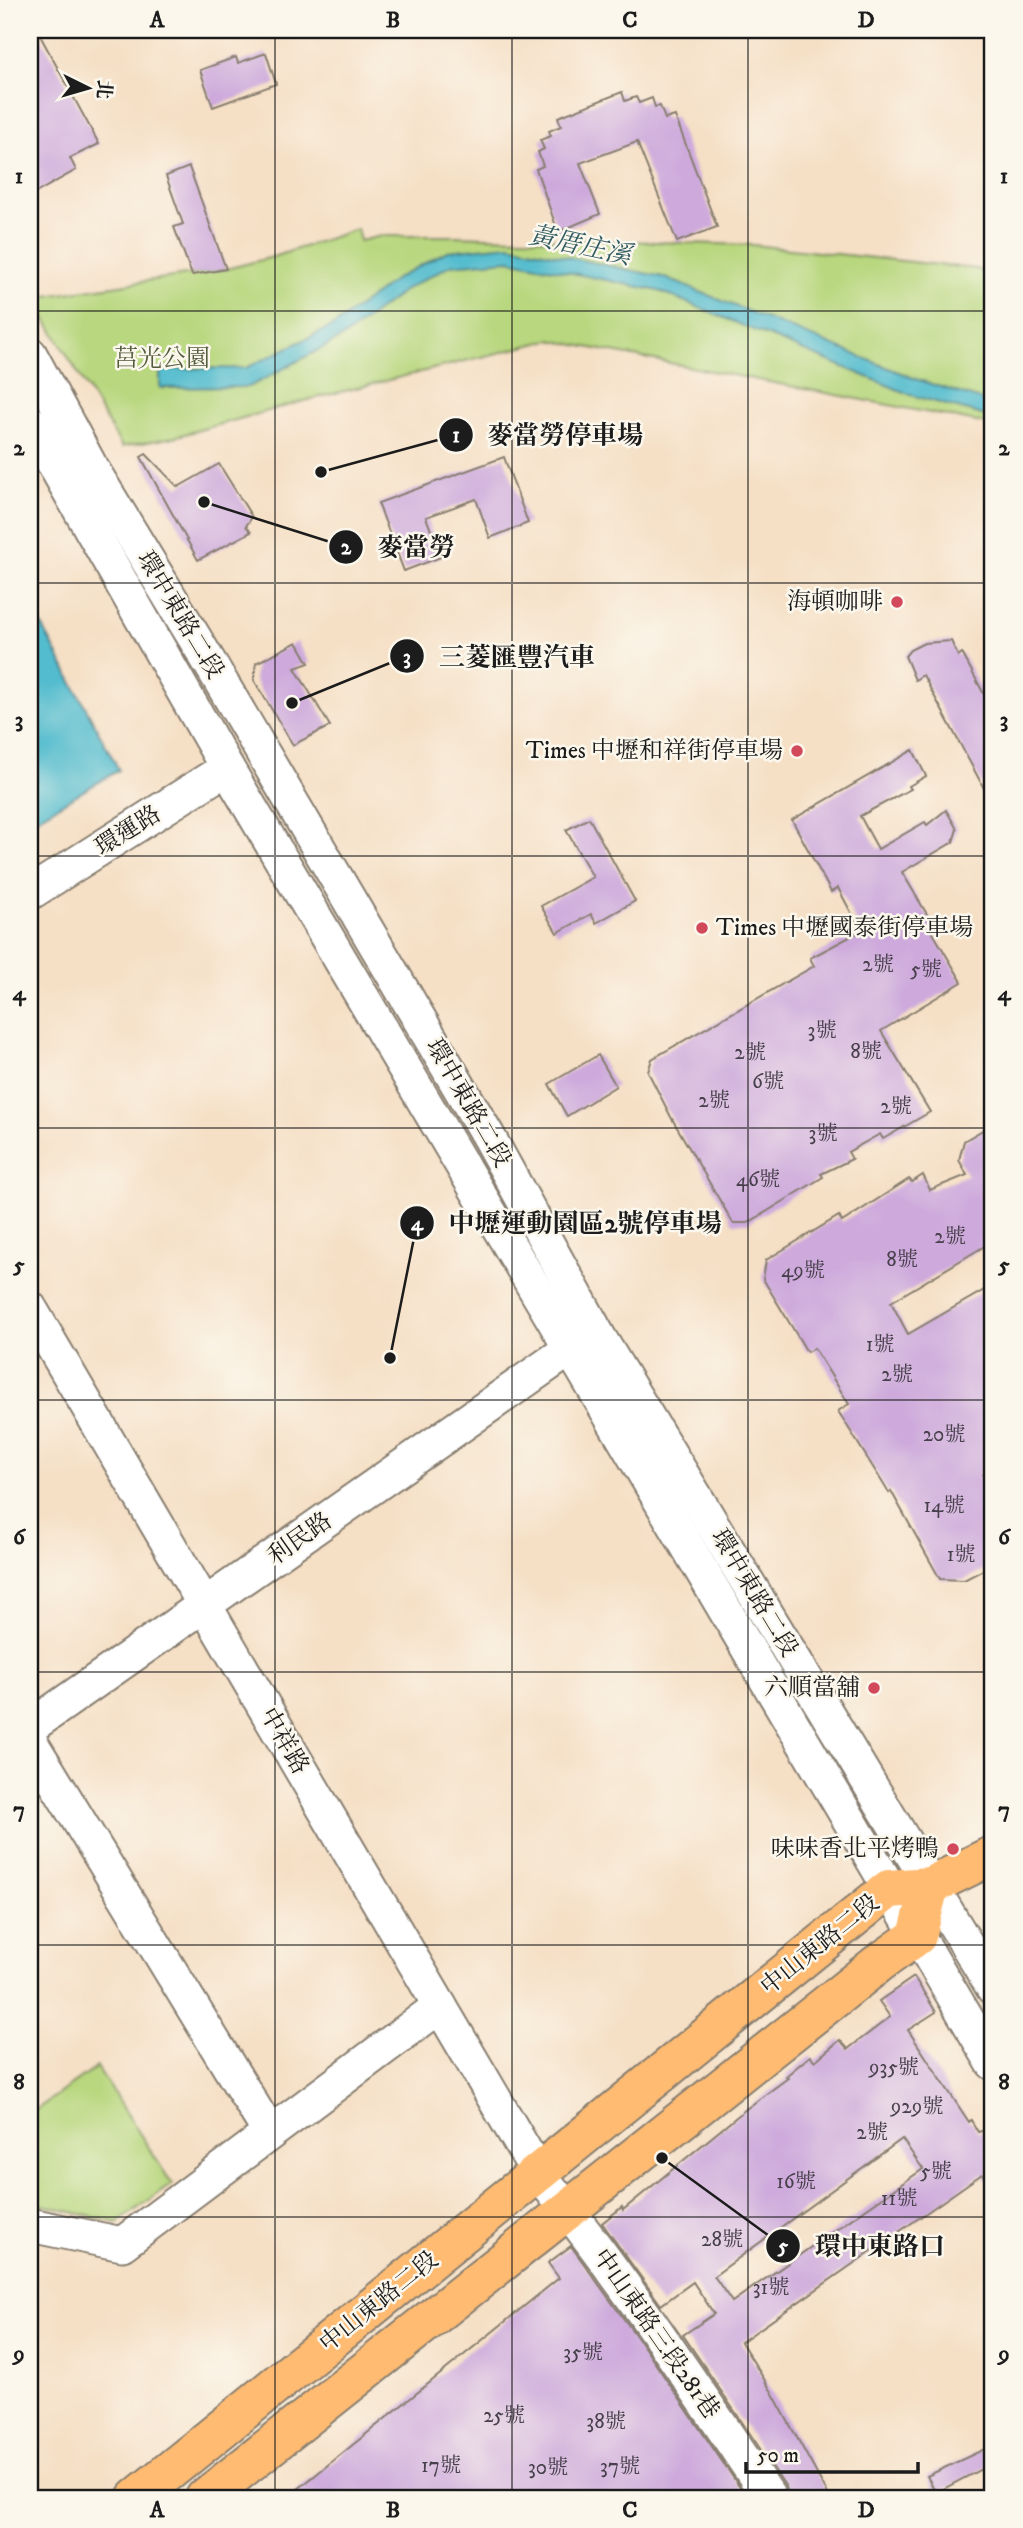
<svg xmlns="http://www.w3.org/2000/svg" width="1023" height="2528" viewBox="0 0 1023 2528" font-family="'IM FELL DW Pica','Noto Serif TC',serif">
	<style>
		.green { fill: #b8d77e; stroke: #6a7a4d; stroke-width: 2 }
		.water { fill: #52bcce; stroke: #376c75; stroke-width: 2 }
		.building { fill: #ceaadc; fill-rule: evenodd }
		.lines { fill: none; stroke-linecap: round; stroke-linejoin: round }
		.minor-casing { stroke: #887e70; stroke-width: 37 }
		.major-casing { stroke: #887e70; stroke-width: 42 }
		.minor { stroke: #fff; stroke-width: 33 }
		.major { stroke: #ffbb71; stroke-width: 38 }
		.grid { fill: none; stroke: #1c1c1c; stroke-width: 2; stroke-opacity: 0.55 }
		.poi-dot { fill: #d1495b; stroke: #fbf7ec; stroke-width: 2.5 }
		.labels { text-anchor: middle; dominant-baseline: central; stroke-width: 5; stroke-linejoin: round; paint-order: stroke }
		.number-label { font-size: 21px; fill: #48404c }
		.park-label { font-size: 24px; fill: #535d3e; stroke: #fbf7ec }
		.poi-label { font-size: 24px; fill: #1c1c1c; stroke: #fbf7ec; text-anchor: end }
		.street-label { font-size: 24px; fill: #1c1c1c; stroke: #fbf7ec }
		.water-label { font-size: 26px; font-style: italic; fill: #325c63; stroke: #fbf7ec }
		.leader { fill: none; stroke: #1c1c1c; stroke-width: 2.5 }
		.callout-dot { fill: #1c1c1c; stroke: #fbf7ec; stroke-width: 2.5 }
		.mark-label { font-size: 21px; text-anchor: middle; font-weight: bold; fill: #fff }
		.callout-label { font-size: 26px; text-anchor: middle; font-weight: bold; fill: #1c1c1c; stroke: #fbf7ec; stroke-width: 5; stroke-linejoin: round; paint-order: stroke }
		.neatline { fill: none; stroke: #1c1c1c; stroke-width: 2.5 }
		.grid-label { font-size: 23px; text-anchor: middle; font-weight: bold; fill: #1c1c1c }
	</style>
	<rect width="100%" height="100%" fill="#fbf7ec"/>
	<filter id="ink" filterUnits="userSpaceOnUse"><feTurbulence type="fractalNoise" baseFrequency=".0143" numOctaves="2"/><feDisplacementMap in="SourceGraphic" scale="14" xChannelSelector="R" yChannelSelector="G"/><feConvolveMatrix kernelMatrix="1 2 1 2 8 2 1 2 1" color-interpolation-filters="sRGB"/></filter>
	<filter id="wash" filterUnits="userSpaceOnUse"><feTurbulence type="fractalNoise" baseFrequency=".00686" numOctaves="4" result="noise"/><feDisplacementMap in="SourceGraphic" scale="28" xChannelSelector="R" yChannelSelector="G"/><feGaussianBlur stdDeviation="1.57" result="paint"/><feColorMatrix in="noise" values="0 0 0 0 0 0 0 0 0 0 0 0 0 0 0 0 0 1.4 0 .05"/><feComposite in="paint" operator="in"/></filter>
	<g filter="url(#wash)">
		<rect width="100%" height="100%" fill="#f5dfc5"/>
		<g class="green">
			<polygon points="357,229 360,241 381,236 454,236 753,245 977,269 993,278 993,425 550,340 308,400 174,437 122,447 33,298 226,269 273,257"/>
			<polygon points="97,2067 172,2184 117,2223 30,2202 30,2114"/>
		</g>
		<g class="water">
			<polygon points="510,245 663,277 916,379 993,404 993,418 911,395 659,291 509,260 451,265 406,289 345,336 249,387 160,388 160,369 246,368 335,325 397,278 447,251"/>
			<polygon points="30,603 119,770 30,822"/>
		</g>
		<g id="blocks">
			<g class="building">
				<polygon points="30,30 37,30 99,144 70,158 76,170 30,196"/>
				<polygon points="266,53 276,84 213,107 200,70 236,57 238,63"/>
				<polygon points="622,92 625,101 636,97 639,103 652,98 655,107 660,106 665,119 675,116 717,227 677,242 637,142 580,163 600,214 558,232 536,169 543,166 538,152 544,149 540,140 551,136 549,131 561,126 558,117"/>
				<polygon points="189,167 226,269 192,275 174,227 183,224 166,176"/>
				<polygon points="146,454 178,487 219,464 252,517 246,526 251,532 198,560 141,457"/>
				<polygon points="504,457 528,523 490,538 476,499 426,517 441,557 404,571 378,503"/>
				<polygon points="951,641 958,656 962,653 993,711 993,805 923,675 915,680 905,656 910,650 924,643"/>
				<polygon points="297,642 309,663 295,668 330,726 293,745 254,680 256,663"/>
				<polygon points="913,750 926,776 909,786 911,789 860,816 878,849 925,822 927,825 946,810 957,829 953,842 902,872 934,926 930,928 962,982 881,1031 930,1112 883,1139 880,1134 848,1152 852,1159 821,1174 823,1177 748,1223 733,1223 671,1117 648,1072 652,1059 814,966 810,958 861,931 838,888 831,892 792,820"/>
				<polygon points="589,818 635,901 596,923 591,914 557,933 541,906 593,877 566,830"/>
				<polygon points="598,1055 616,1086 567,1116 549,1084"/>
				<polygon points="993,1124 993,1241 891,1302 908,1334 993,1285 993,1470 983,1475 993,1493 993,1565 964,1580 940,1579 891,1491 889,1493 838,1411 849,1404 814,1348 807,1352 763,1279 766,1260 839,1216 842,1222 909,1179 912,1182 923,1175 930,1190 967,1175 959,1160 964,1141"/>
				<path d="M 914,1977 L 936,2012 L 908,2030 L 969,2122 L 971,2120 L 978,2132 L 993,2128 L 993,2187 L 982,2174 L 741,2342 L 772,2392 L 830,2498 L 789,2498 L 786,2487 L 683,2335 L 714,2314 L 693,2282 L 661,2305 L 602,2223 L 622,2207 L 623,2210 L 746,2109 L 788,2078 L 786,2076 L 810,2056 L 815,2061 L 840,2040 L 848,2049 L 890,2017 L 879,2001 ZM 902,2139 L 923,2169 L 732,2302 L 714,2276 Z"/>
				<polygon points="571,2246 642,2344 747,2498 287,2498 559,2278 548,2263"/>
				<polygon points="993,2445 993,2463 936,2493 927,2476"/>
			</g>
		</g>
	</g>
	<g filter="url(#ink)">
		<use href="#blocks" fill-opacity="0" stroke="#887e70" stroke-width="2"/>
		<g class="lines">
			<defs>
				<g id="minor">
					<polyline points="30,354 91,467 214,670 488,1136 599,1337 993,1988"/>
					<polyline points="30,422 227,768 993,2063"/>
					<polyline points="30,893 227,768"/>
					<path d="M 30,1308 L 538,2173 C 622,2276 695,2388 770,2498"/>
					<polyline points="30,1727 570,1349"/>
					<polyline points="30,1741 269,2132"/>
					<polyline points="30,2225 122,2244 440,2006"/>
				</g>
				<g id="major">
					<polyline points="136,2498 889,1889 930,1886 993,1855"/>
					<polyline points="205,2498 879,1963 917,1936 930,1886"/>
				</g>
			</defs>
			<use href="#minor" class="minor-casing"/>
			<use href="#major" class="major-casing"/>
			<use href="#minor" class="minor"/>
			<use href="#major" class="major"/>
		</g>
	</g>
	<path class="grid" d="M 275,30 L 275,2498M 512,30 L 512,2498M 748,30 L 748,2498M 30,311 L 993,311M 30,583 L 993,583M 30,856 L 993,856M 30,1128 L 993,1128M 30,1400 L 993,1400M 30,1672 L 993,1672M 30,1945 L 993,1945M 30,2217 L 993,2217"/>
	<g class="poi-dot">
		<circle cx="897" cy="602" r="7"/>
		<circle cx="797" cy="751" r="7"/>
		<circle cx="702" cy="928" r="7"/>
		<circle cx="874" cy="1688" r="7"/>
		<circle cx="953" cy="1849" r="7"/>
	</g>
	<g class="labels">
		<g class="number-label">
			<text x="878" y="965">2號</text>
			<text x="926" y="970">5號</text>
			<text x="822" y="1031">3號</text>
			<text x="866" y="1052">8號</text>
			<text x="750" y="1053">2號</text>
			<text x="768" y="1082">6號</text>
			<text x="714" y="1101">2號</text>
			<text x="896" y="1107">2號</text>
			<text x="823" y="1134">3號</text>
			<text x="758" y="1180">46號</text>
			<text x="950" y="1237">2號</text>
			<text x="902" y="1260">8號</text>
			<text x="803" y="1271">49號</text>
			<text x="880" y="1345">1號</text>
			<text x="897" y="1375">2號</text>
			<text x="944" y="1435">20號</text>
			<text x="944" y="1506">14號</text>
			<text x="961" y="1555">1號</text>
			<text x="894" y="2068">935號</text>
			<text x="917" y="2107">929號</text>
			<text x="872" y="2133">2號</text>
			<text x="936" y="2172">5號</text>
			<text x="796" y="2182">16號</text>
			<text x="899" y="2199">11號</text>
			<text x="722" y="2240">28號</text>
			<text x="771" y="2288">31號</text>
			<text x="583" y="2353">35號</text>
			<text x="504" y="2416">25號</text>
			<text x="606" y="2422">38號</text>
			<text x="441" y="2466">17號</text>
			<text x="620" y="2467">37號</text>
			<text x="548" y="2468">30號</text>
		</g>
		<g class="park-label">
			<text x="162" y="359">莒光公園</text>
		</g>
		<g class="poi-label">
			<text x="883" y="602">海頓咖啡</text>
			<text x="783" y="751">Times 中壢和祥街停車場</text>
			<text x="716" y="928" text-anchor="start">Times 中壢國泰街停車場</text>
			<text x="860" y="1688">六順當舖</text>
			<text x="939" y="1849">味味香北平烤鴨</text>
		</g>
		<g class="street-label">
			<text transform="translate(180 615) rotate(59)">環中東路二段</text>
			<text transform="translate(128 831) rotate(-32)">環運路</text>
			<text transform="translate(468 1103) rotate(60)">環中東路二段</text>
			<text transform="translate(300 1539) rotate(-35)">利民路</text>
			<text transform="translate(754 1593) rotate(59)">環中東路二段</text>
			<text transform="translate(284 1741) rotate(60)">中祥路</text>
			<text transform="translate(820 1945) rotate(-39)">中山東路二段</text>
			<text transform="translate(379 2302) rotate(-39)">中山東路二段</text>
			<text transform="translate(656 2334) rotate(55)">中山東路三段281巷</text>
		</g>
		<g class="water-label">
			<text transform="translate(580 246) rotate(12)">黃厝庄溪</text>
		</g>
	</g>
	<path class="leader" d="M321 472L456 435M204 502L346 547M292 703L407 656M390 1358L417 1223M662 2158L783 2246"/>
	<g class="callout-dot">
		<circle cx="321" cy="472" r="7"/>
		<circle cx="204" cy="502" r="7"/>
		<circle cx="292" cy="703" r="7"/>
		<circle cx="390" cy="1358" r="7"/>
		<circle cx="662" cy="2158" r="7"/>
		<circle cx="456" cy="435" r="18"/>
		<circle cx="346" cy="547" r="18"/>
		<circle cx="407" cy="656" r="18"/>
		<circle cx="417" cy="1223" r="18"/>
		<circle cx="783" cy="2246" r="18"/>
	</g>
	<g class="mark-label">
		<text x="456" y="442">1</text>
		<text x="346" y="554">2</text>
		<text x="407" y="664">3</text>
		<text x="417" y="1230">4</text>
		<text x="783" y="2253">5</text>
	</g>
	<g class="callout-label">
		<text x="565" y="444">麥當勞停車場</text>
		<text x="416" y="556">麥當勞</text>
		<text x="517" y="666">三菱匯豐汽車</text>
		<text x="585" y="1232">中壢運動園區2號停車場</text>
		<text x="880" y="2255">環中東路口</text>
	</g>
	<rect width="1023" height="2528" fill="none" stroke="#fbf7ec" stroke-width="77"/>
	<g transform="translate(88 88) rotate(95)" stroke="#fbf7ec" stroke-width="5" paint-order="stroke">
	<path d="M0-5L12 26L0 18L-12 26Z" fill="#1c1c1c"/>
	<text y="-10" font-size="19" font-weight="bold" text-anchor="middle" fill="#1c1c1c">北</text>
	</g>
	<path d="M746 2462v10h172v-10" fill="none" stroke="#1c1c1c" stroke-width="3.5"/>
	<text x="757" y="2462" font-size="21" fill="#1c1c1c" stroke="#fbf7ec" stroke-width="5" paint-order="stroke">50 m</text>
	<rect x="38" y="38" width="946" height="2452" class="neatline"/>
	<g class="grid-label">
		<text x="157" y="27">A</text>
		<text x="393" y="27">B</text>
		<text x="630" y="27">C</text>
		<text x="866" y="27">D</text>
		<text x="19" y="183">1</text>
		<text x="1004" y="183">1</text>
		<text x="19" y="455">2</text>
		<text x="1004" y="455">2</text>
		<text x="19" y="727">3</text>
		<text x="1004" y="727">3</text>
		<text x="19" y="1000">4</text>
		<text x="1004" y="1000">4</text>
		<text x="19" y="1272">5</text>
		<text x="1004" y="1272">5</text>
		<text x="19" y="1544">6</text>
		<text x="1004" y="1544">6</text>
		<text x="19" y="1817">7</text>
		<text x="1004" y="1817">7</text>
		<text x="19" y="2089">8</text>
		<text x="1004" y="2089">8</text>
		<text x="19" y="2361">9</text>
		<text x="1004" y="2361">9</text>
		<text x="157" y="2517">A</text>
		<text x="393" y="2517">B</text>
		<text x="630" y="2517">C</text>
		<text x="866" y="2517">D</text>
	</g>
</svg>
